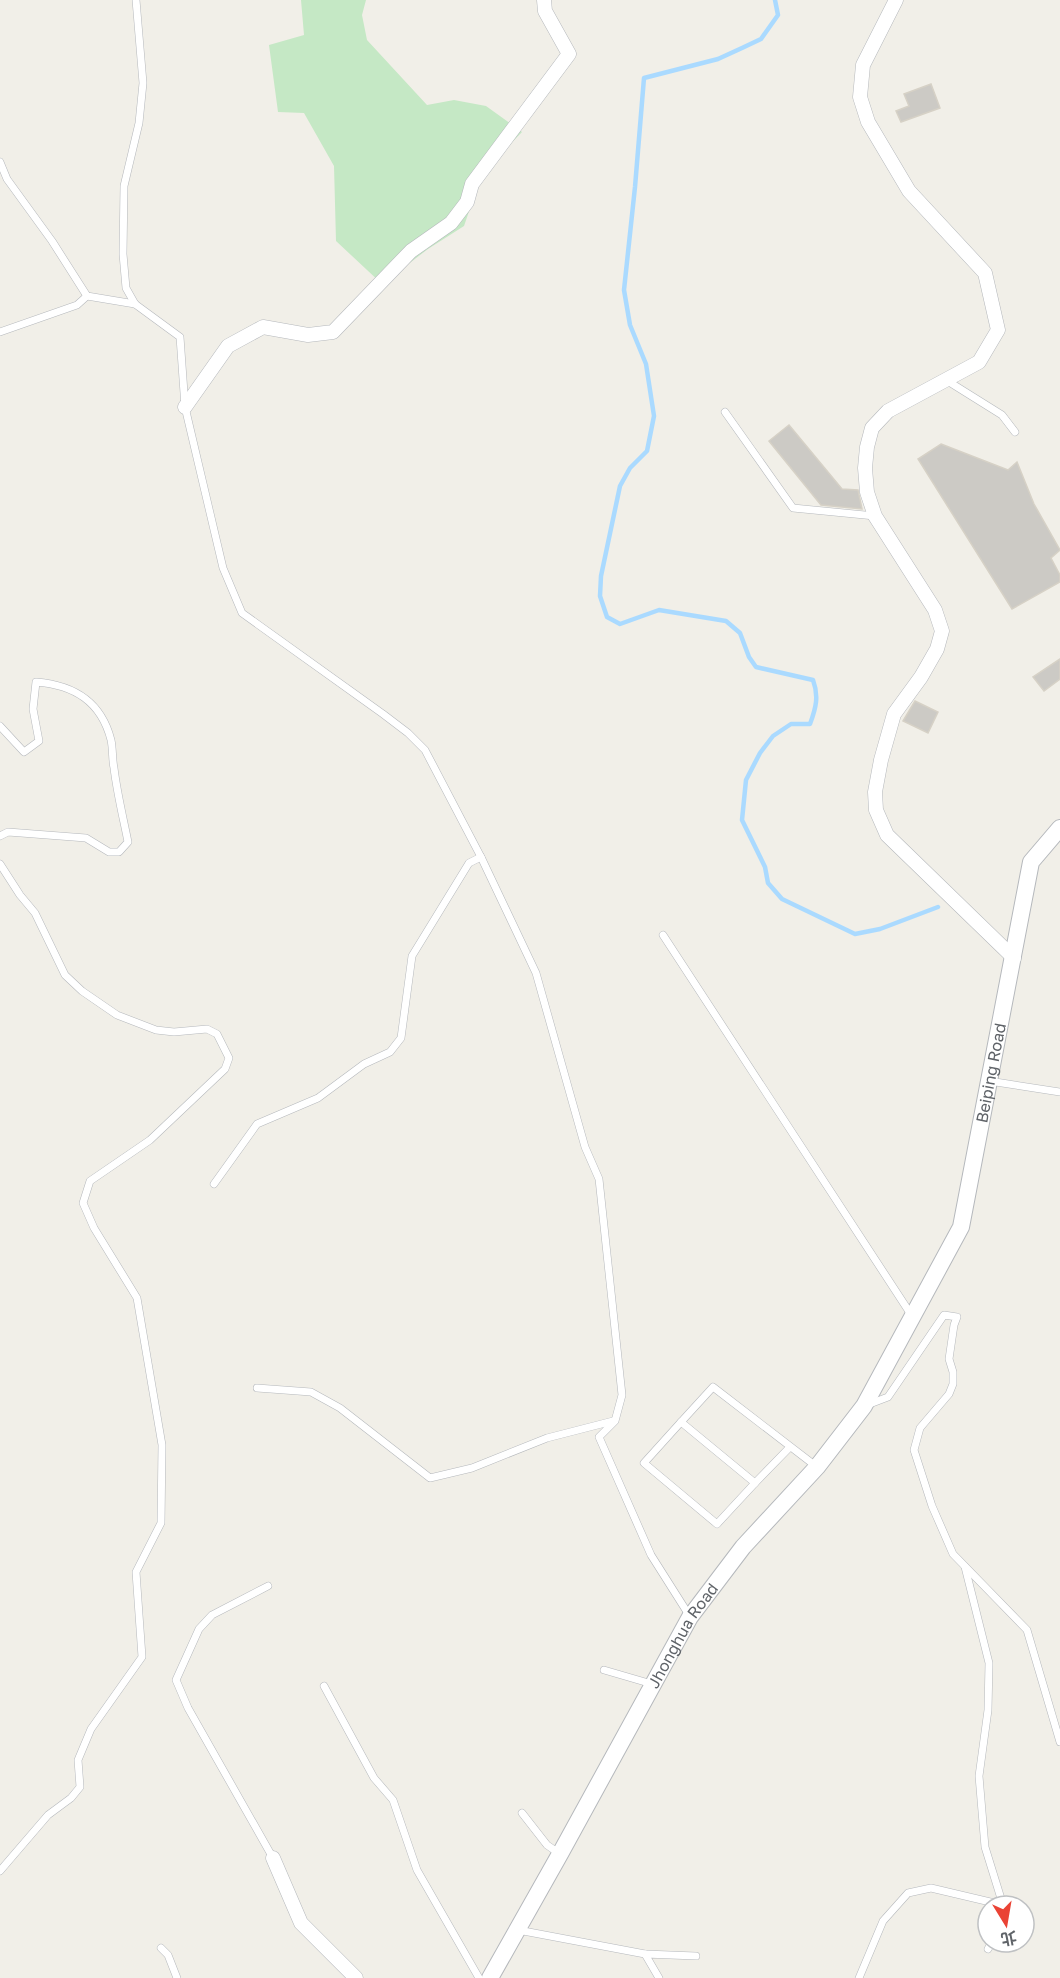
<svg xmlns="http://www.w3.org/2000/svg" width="1060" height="1978" viewBox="0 0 1060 1978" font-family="'Golos Text','Noto Sans TC',sans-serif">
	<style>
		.green { fill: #c5e8c5 }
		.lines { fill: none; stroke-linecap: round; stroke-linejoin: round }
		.stream { stroke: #aadaff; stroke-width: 4.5 }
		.building { fill: #cccac5; stroke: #d6d1c6; stroke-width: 1.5 }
		.service-casing { stroke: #b5b8bc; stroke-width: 8 }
		.minor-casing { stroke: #b5b8bc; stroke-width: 15 }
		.tertiary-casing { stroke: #b5b8bc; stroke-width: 18 }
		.service { stroke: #fff; stroke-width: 7 }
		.minor { stroke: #fff; stroke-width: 14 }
		.tertiary { stroke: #fff; stroke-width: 16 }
		.labels { text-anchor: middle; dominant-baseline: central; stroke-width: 6; stroke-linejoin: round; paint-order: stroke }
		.street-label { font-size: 16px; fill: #5f6368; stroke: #fff }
	</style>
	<rect width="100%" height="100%" fill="#f1efe8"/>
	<polygon class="green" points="301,0 366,0 362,15 367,40 427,105 454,100 486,106 522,132 497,158 477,188 464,226 428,249 382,284 336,241 334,166 304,113 278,112 269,45 304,35"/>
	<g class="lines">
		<path class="stream" d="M 775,0 L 778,15 L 761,39 L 742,48 L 718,59 L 644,78 L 635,187 L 624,290 L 630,325 L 646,364 L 654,416 L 647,451 L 630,468 L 620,486 L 601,576 L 600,596 L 607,617 L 620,624 L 659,610 L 726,621 L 740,633 L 749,657 L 756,667 L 813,680 C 819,696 816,708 810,724 L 791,724 L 773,736 L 760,753 L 746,780 L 742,820 L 765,867 L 768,883 L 782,899 L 855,934 L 880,929 L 938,907"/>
	</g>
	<g class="building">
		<polygon points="931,84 940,108 901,122 896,111 909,106 904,94"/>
		<polygon points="789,425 842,489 858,490 862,509 821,505 769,441"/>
		<polygon points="941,444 1008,470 1017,462 1034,504 1060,550 1051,558 1060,575 1060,582 1012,609 918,459"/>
		<polygon points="1060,659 1060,679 1044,691 1033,677"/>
		<polygon points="915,701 938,712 928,733 903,721"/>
	</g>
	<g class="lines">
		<defs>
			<g id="service">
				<polyline points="136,0 143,83 139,123 124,186 123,254 126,288 135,304 180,337 185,407 223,568 242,613 383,714 408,733 425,750 481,857 536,973 585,1147 599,1179 622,1395 615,1421 599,1437 651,1555 689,1615"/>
				<polyline points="0,162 7,179 52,241 87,296 135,304"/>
				<polyline points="0,332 77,305 87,296"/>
				<polyline points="946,380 1002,415 1015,432"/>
				<polyline points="725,412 793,508 875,516"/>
				<path d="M 0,726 L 24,752 L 39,741 L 33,709 L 36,682 C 74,685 101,701 111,740 C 113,749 112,759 114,768 C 117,793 123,817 128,842 L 119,852 L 109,852 L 86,838 L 8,832 L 0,836"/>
				<polyline points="0,864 20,895 35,913 65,975 82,991 117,1015 156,1030 174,1032 207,1029 217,1034 229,1058 225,1069 150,1140 90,1181 83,1203 94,1228 137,1298 162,1445 161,1523 136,1572 142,1657 91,1729 78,1760 80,1787 71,1798 48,1815 0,1871"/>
				<polyline points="663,935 912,1316"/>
				<polyline points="989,1081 1060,1092"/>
				<polyline points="214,1184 257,1124 318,1098 364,1064 390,1052 401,1038 412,956 469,863 481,857"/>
				<polyline points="257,1388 311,1392 340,1408 430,1478 472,1468 547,1438 613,1421"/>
				<polyline points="867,1405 888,1397 944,1315 957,1317 954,1325 949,1359 953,1372 953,1384 949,1394 920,1428 914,1450 932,1506 953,1554 1027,1630 1060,1742"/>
				<polyline points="681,1422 644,1463 717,1524 755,1483"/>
				<polyline points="790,1447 755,1483 681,1422 713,1387 817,1467"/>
				<polyline points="268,1586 212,1615 199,1629 176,1680 188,1708 273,1858"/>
				<polyline points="604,1670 652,1684"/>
				<polyline points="324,1686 374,1778 393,1800 417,1870 479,1978"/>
				<polyline points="522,1813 547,1845 560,1854"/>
				<polyline points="518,1930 645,1954"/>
				<polyline points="161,1948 168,1955 177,1978"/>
				<polyline points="988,1949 992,1942"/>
				<polyline points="659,1978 645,1954 696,1956"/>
				<polyline points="859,1978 883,1921 908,1893 931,1888 1003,1905 985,1847 979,1776 988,1710 989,1663 965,1567"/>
			</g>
			<g id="minor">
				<polyline points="896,0 863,65 860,97 868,122 909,191 985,273 998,330 979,362 888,411 872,428 867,447 865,468 867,492 875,516 935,610 942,631 937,649 921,677 894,714 881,760 875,792 876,810 887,835 1014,958"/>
				<polyline points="185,407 228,346 263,327 308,335 333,332 411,251 451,223 467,202 472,184 569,54 545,11 544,0"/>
				<polyline points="273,1858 301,1923 356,1978"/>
			</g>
			<g id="tertiary">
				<path id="s1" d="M 490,1978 L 560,1854 L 690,1617 L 743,1547 L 817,1467 L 864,1406 L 961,1227 L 1031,862 L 1060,828"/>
			</g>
		</defs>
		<use href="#service" class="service-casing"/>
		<use href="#minor" class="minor-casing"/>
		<use href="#tertiary" class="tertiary-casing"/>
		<use href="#service" class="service"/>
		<use href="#minor" class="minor"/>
		<use href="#tertiary" class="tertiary"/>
	</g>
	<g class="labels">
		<g class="street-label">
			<text stroke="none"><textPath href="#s1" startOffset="1047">Beiping Road</textPath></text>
			<text stroke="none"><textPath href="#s1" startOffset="393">Jhonghua Road</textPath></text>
		</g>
	</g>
	<g transform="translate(1006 1924) rotate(169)"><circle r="28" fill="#ffffff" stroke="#bfc1c3" stroke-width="1.5"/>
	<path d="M0-4.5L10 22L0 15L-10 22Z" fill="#ea4335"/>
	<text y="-9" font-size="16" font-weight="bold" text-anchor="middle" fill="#5f6368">北</text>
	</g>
</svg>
